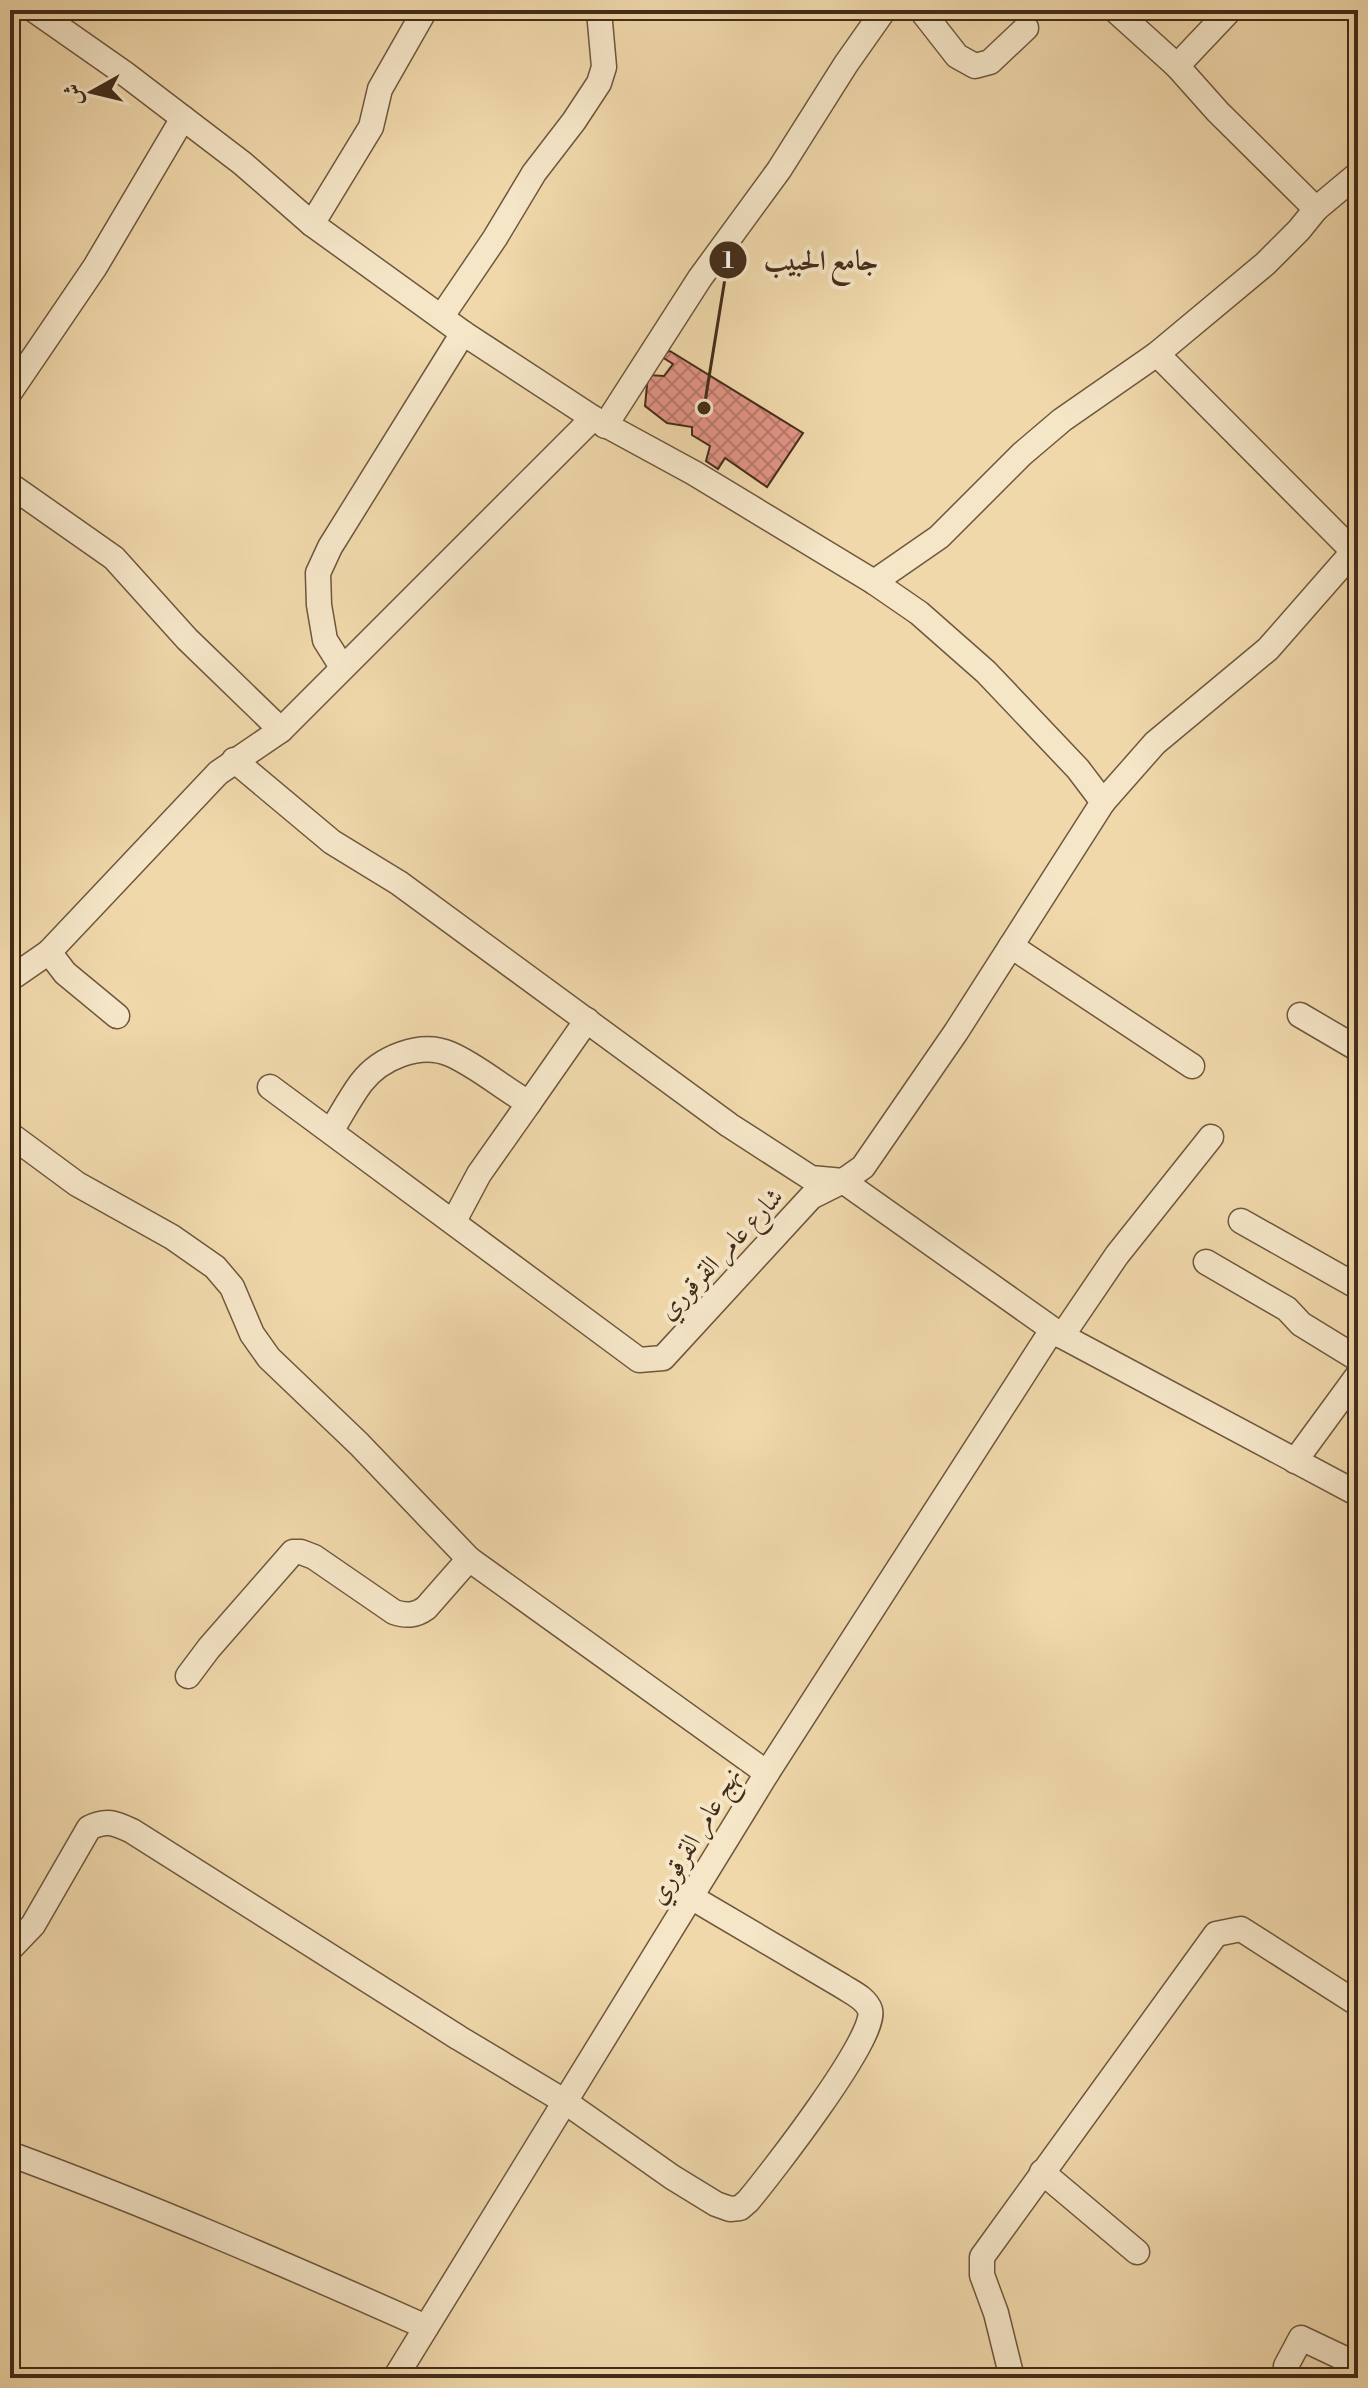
<svg xmlns="http://www.w3.org/2000/svg" width="1368" height="2388" viewBox="0 0 1368 2388" font-family="'Libre Bodoni',Amiri,serif">
	<style>
		.building { fill: url(#building-cross-hatch); stroke: #432c19; stroke-width: 2 }
		.lines { fill: none; stroke-linecap: round; stroke-linejoin: round }
		.minor-casing { stroke: #6e573e; stroke-width: 27 }
		.minor { stroke: #f5e6c8; stroke-width: 24 }
		.labels { text-anchor: middle; dominant-baseline: central; stroke-width: 8; stroke-linejoin: round; paint-order: stroke }
		.street-label { font-size: 26px; fill: #432c19; stroke: #f5e6c8 }
		.leader { fill: none; stroke: #432c19; stroke-width: 3 }
		.callout-dot { fill: #432c19; stroke: #f5e6c8; stroke-width: 3 }
		.mark-label { font-size: 24px; text-anchor: middle; font-weight: bold; fill: #fff }
		.callout-label { font-size: 28px; text-anchor: middle; font-weight: bold; fill: #432c19; stroke: #f5e6c8; stroke-width: 8; stroke-linejoin: round; paint-order: stroke }
	</style>
	<defs>
		<pattern id="building-cross-hatch" width="8" height="8" patternUnits="userSpaceOnUse" patternTransform="scale(2)"><rect width="8" height="8" fill="#e29485"/><path d="M0 0l8 8M0 8l8-8" fill="none" stroke="#b9796c"/></pattern>
	</defs>
	<rect width="100%" height="100%" fill="#f0d8ab"/>
	<filter id="stains"><feTurbulence type="fractalNoise" baseFrequency=".0025" numOctaves="4"/><feColorMatrix values="0 0 0 0 .2 0 0 0 0 .09 0 0 0 0 .02 0 0 0 .5 -.17"/></filter>
	<radialGradient id="worn" r=".72"><stop offset=".6" stop-color="#630" stop-opacity="0"/><stop offset="1" stop-color="#630" stop-opacity=".3"/></radialGradient>
	<polygon class="building" points="670,351 803,433 767,487 725,458 718,469 706,461 710,446 692,435 692,427 667,423 645,406 648,375 664,376 673,364 659,355"/>
	<g class="lines">
		<defs>
			<g id="minor">
				<polyline points="34,10 124,73 242,163 312,224 463,333 593,418 694,473 874,582 919,613 986,672 1078,769 1103,802 956,1032 863,1167 843,1181 811,1178 729,1125 399,883 332,842 234,760"/>
				<polyline points="921,10 957,56 975,66 990,62 1026,28"/>
				<polyline points="1115,10 1177,66 1218,112 1316,209"/>
				<polyline points="1177,66 1230,10"/>
				<polyline points="312,224 371,127 380,89 425,10"/>
				<polyline points="442,316 495,238 534,173 574,121 599,83 604,67 599,11"/>
				<polyline points="1157,354 1358,556"/>
				<polyline points="10,392 95,267 183,118"/>
				<polyline points="605,426 700,278 779,170 846,64 884,10"/>
				<polyline points="10,485 114,558 187,639 281,730"/>
				<polyline points="874,582 939,537 1022,454 1062,420 1157,354 1265,264 1299,230 1316,209 1358,174"/>
				<polyline points="342,667 325,640 319,605 318,573 330,547 463,333"/>
				<polyline points="1103,802 1155,743 1268,649 1353,552"/>
				<polyline points="1011,946 1192,1066"/>
				<polyline points="49,952 65,973 117,1016"/>
				<polyline points="10,979 49,952 218,773 281,730 593,418"/>
				<polyline points="1300,1015 1358,1049"/>
				<polyline points="270,1087 639,1360 663,1358 811,1197 843,1181 1062,1336 1358,1494"/>
				<path d="M 331,1131 C 341,1115 350,1098 361,1083 C 380,1058 420,1041 450,1054 C 478,1066 502,1088 529,1103 L 587,1020"/>
				<polyline points="12,1136 77,1184 172,1237 215,1267 232,1287 252,1334 269,1358 359,1444 469,1559 767,1773"/>
				<polyline points="454,1221 479,1174 529,1103"/>
				<polyline points="1241,1221 1358,1287"/>
				<polyline points="1206,1262 1287,1309 1301,1324 1358,1359"/>
				<polyline points="1062,1336 1117,1255 1211,1137"/>
				<polyline points="1295,1461 1358,1375"/>
				<path d="M 188,1676 L 209,1648 L 293,1552 L 301,1552 L 314,1557 L 394,1612 C 406,1616 415,1616 426,1608 L 469,1559"/>
				<path d="M 10,1949 L 33,1925 L 89,1828 C 106,1819 115,1823 132,1831 L 459,2038 L 564,2101 L 672,2177 L 716,2204 L 730,2209 L 740,2208 L 748,2201 C 769,2176 879,2035 870,2010 C 866,1998 851,1992 842,1986 L 691,1897"/>
				<path d="M 10,2154 C 151,2206 289,2266 426,2327"/>
				<polyline points="1042,2172 1137,2252"/>
				<polyline points="1286,2366 1301,2338 1358,2365"/>
				<polyline points="395,2378 767,1773 1052,1330"/>
				<polyline points="1012,2378 996,2313 982,2275 982,2257 1216,1934 1241,1929 1358,2004"/>
			</g>
		</defs>
		<use href="#minor" class="minor-casing"/>
		<use href="#minor" class="minor"/>
	</g>
	<g class="labels">
		<g class="street-label">
			<text transform="translate(721 1254) rotate(-47)">شارع عامر القرقوري</text>
			<text transform="translate(695 1836) rotate(-59)">نهج عامر القرقوري</text>
		</g>
	</g>
	<path class="leader" d="M704 408L728 260"/>
	<g class="callout-dot">
		<circle cx="704" cy="408" r="8"/>
		<circle cx="728" cy="260" r="20"/>
	</g>
	<g class="mark-label">
		<text x="728" y="268">1</text>
	</g>
	<g class="callout-label">
		<text x="821" y="270">جامع الحبيب</text>
	</g>
	<rect width="1368" height="2388" fill="none" stroke="#f0d8ab" stroke-width="40"/>
	<rect x="12" y="12" width="1344" height="2364" fill="none" stroke="#432c19" stroke-width="4"/>
	<rect x="20" y="20" width="1328" height="2348" fill="none" stroke="#432c19" stroke-width="2"/>
	<g transform="translate(92 92) rotate(262)" stroke="#f5e6c8" stroke-width="6" paint-order="stroke">
	<path d="M0-6L14 30L0 20L-14 30Z" fill="#432c19"/>
	<text y="-12" font-size="22" font-weight="bold" text-anchor="middle" fill="#432c19">ش</text>
	</g>
	<rect width="100%" height="100%" filter="url(#stains)"/>
	<rect width="100%" height="100%" fill="url(#worn)"/>
</svg>
